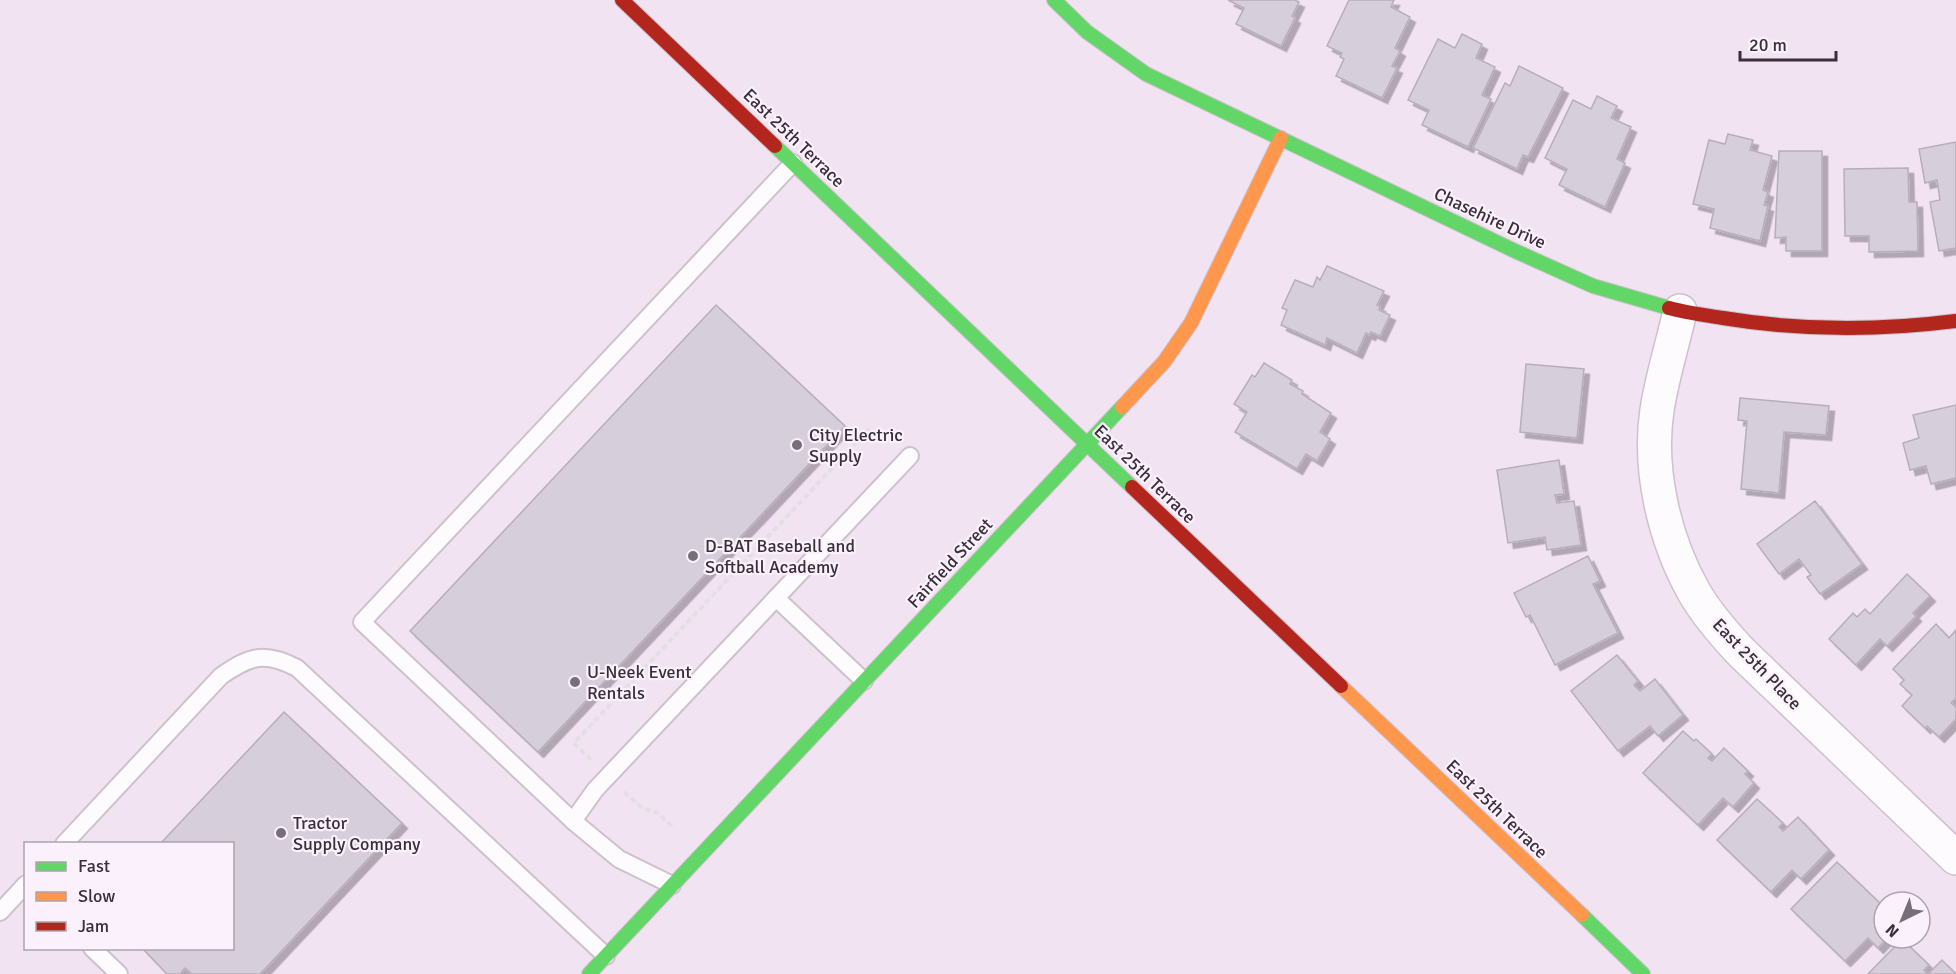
<svg xmlns="http://www.w3.org/2000/svg" width="1956" height="974" viewBox="0 0 1956 974" font-family="Signika,sans-serif">
	<style>
		.building { fill: #d6cedb; stroke: #b7aebb; stroke-width: 1.5; filter: url(#shadow) }
		.lines { fill: none; stroke-linecap: round; stroke-linejoin: round }
		.lane-casing { stroke: #cdc1cd; stroke-width: 20 }
		.street-casing { stroke: #cdc1cd; stroke-width: 36 }
		.fast-casing { stroke: #cdc1cd; stroke-width: 16 }
		.slow-casing { stroke: #cdc1cd; stroke-width: 16 }
		.jam-casing { stroke: #cdc1cd; stroke-width: 16 }
		.path { stroke: #e4dfe4; stroke-width: 4; stroke-dasharray: 6 3; stroke-linecap: butt }
		.lane { stroke: #fdfbfd; stroke-width: 16 }
		.street { stroke: #fdfbfd; stroke-width: 33 }
		.fast { stroke: #63d668; stroke-width: 14 }
		.slow { stroke: #ff974d; stroke-width: 14 }
		.jam { stroke: #b3261e; stroke-width: 14 }
		.poi-dot { fill: #7a6d7a; stroke: #fbf1fc; stroke-width: 2 }
		.labels { text-anchor: middle; dominant-baseline: central; stroke-width: 4.5; stroke-linejoin: round; paint-order: stroke }
		.street-label { font-size: 18px; fill: #392e39; stroke: #fbf1fc }
		.poi-label { font-size: 18px; fill: #392e39; stroke: #fbf1fc; text-anchor: start }
	</style>
	<defs>
		<filter id="shadow"><feDropShadow dx="5.5" dy="5.5" stdDeviation="0" flood-color="#0004"/></filter>
	</defs>
	<rect width="100%" height="100%" fill="#f2e3f3"/>
	<g class="building">
		<polygon points="1228,0 1295,0 1299,2 1292,16 1295,18 1281,46 1236,24 1244,8"/>
		<polygon points="1349,0 1394,0 1391,7 1410,17 1395,48 1400,51 1392,66 1397,68 1382,98 1336,76 1344,59 1340,57 1342,53 1327,46"/>
		<polygon points="1462,34 1482,44 1476,58 1495,67 1482,95 1491,99 1468,147 1422,125 1429,110 1408,100 1438,39 1455,48"/>
		<polygon points="1519,66 1563,88 1528,157 1523,155 1517,169 1473,148 1505,83 1510,86"/>
		<polygon points="1597,96 1617,106 1611,118 1631,127 1617,159 1625,163 1605,207 1559,185 1567,169 1545,158 1573,100 1591,109"/>
		<polygon points="1728,134 1753,140 1750,150 1772,156 1763,190 1768,192 1764,205 1768,206 1760,241 1710,228 1714,209 1693,204 1709,140 1725,144"/>
		<polygon points="1956,142 1956,248 1939,251 1930,202 1940,200 1937,180 1925,183 1919,149"/>
		<polygon points="1779,151 1822,151 1822,251 1786,251 1786,237 1775,238"/>
		<polygon points="1908,168 1909,202 1917,202 1918,251 1869,252 1869,236 1845,236 1844,169"/>
		<polygon points="1327,266 1384,291 1377,305 1380,306 1379,310 1390,315 1380,336 1371,332 1370,335 1366,333 1357,353 1327,338 1325,345 1281,325 1287,310 1282,308 1295,280 1313,287 1317,277 1320,280"/>
		<polygon points="716,305 845,426 538,752 410,631"/>
		<polygon points="1264,363 1292,380 1290,384 1303,391 1302,394 1331,413 1320,432 1330,439 1317,461 1306,454 1297,469 1235,432 1247,412 1234,404 1252,375 1255,377"/>
		<polygon points="1526,364 1584,369 1577,438 1520,432"/>
		<polygon points="1740,398 1829,406 1826,435 1784,432 1779,493 1741,489 1747,421 1738,420"/>
		<polygon points="1956,405 1956,478 1931,484 1926,466 1910,470 1903,443 1919,438 1913,415"/>
		<polygon points="1559,460 1564,494 1555,495 1557,503 1574,501 1581,545 1547,550 1545,537 1508,543 1497,470"/>
		<polygon points="1815,501 1862,564 1820,594 1807,577 1811,575 1799,559 1779,574 1757,544"/>
		<polygon points="1588,556 1600,581 1593,584 1618,633 1555,665 1530,615 1526,617 1514,593"/>
		<polygon points="1907,574 1930,596 1913,613 1916,616 1887,646 1880,639 1856,665 1829,639 1853,613 1857,617 1865,609 1870,614"/>
		<polygon points="1936,624 1949,638 1956,630 1956,698 1951,703 1956,707 1956,719 1939,737 1927,726 1925,728 1902,706 1912,695 1900,684 1904,680 1893,669"/>
		<polygon points="1617,655 1638,681 1634,685 1640,691 1655,679 1683,715 1658,736 1650,726 1618,751 1571,691"/>
		<polygon points="284,712 402,823 260,974 192,974 185,968 180,974 167,974 142,948 232,948 232,844 160,844"/>
		<polygon points="1683,731 1694,741 1696,739 1712,754 1708,758 1712,761 1724,748 1748,771 1745,774 1754,783 1733,807 1723,798 1698,825 1643,773"/>
		<polygon points="1757,799 1783,823 1779,827 1783,831 1798,817 1829,850 1801,879 1792,870 1771,892 1717,840"/>
		<polygon points="1837,862 1884,907 1884,938 1887,938 1878,948 1868,938 1845,961 1791,909"/>
		<polygon points="1902,939 1929,965 1924,970 1928,974 1942,960 1956,974 1868,974"/>
	</g>
	<g class="lines">
		<defs>
			<g id="lane">
				<polyline points="776,598 864,681"/>
				<polyline points="573,821 362,622 793,163"/>
				<path d="M 64,844 L 221,676 C 250,656 264,651 297,668 L 606,956"/>
				<polyline points="672,885 619,859 573,821 595,790 910,456"/>
				<polyline points="0,912 26,884"/>
				<polyline points="92,948 119,974"/>
			</g>
			<path id="street" d="M 1680,311 C 1673,343 1662,377 1657,410 C 1648,469 1664,539 1694,592 C 1707,615 1724,634 1742,653 L 1956,858"/>
			<g id="fast">
				<polyline points="1054,0 1087,32 1146,74 1515,251 1593,286 1669,308"/>
				<polyline points="775,146 1132,487"/>
				<polyline points="1582,915 1643,974"/>
				<polyline points="589,974 1122,407"/>
			</g>
			<g id="slow">
				<polyline points="1122,407 1164,362 1191,323 1281,138"/>
				<polyline points="1341,686 1582,915"/>
			</g>
			<g id="jam">
				<polyline points="622,0 775,146"/>
				<path d="M 1669,308 C 1687,313 1705,315 1723,318 C 1802,331 1877,331 1956,321"/>
				<polyline points="1132,487 1341,686"/>
			</g>
		</defs>
		<use href="#lane" class="lane-casing"/>
		<use href="#street" class="street-casing"/>
		<use href="#fast" class="fast-casing"/>
		<use href="#slow" class="slow-casing"/>
		<use href="#jam" class="jam-casing"/>
		<g class="path">
			<polyline points="591,760 574,743 869,429"/>
			<polyline points="624,792 642,808 658,813 674,828"/>
		</g>
		<use href="#lane" class="lane"/>
		<use href="#street" class="street"/>
		<use href="#fast" class="fast"/>
		<use href="#slow" class="slow"/>
		<use href="#jam" class="jam"/>
	</g>
	<g class="poi-dot">
		<circle cx="797" cy="445" r="6"/>
		<circle cx="693" cy="556" r="6"/>
		<circle cx="575" cy="682" r="6"/>
		<circle cx="281" cy="833" r="6"/>
	</g>
	<g class="labels">
		<g class="street-label">
			<text transform="translate(794 138) rotate(44)">East 25th Terrace</text>
			<text transform="translate(1490 218) rotate(25)">Chasehire Drive</text>
			<text transform="translate(1145 474) rotate(44)">East 25th Terrace</text>
			<text transform="translate(950 563) rotate(-47)">Fairfield Street</text>
			<text transform="translate(1757 664) rotate(46)">East 25th Place</text>
			<text transform="translate(1497 809) rotate(44)">East 25th Terrace</text>
		</g>
		<g class="poi-label">
			<text x="809" y="435">City Electric<tspan x="809" dy="21">Supply</tspan></text>
			<text x="705" y="546">D-BAT Baseball and<tspan x="705" dy="21">Softball Academy</tspan></text>
			<text x="587" y="672">U-Neek Event<tspan x="587" dy="21">Rentals</tspan></text>
			<text x="293" y="823">Tractor<tspan x="293" dy="21">Supply Company</tspan></text>
		</g>
	</g>
	<rect x="24" y="842" width="210" height="108" fill="#fbf1fc" stroke="#ada3ae" stroke-width="1.5"/>
	<rect x="36" y="862" width="30" height="9" fill="#63d668" stroke="#ada3ae" stroke-width="1.5"/>
	<text x="78" y="872" font-size="18" fill="#392e39">Fast</text>
	<rect x="36" y="892" width="30" height="9" fill="#ff974d" stroke="#ada3ae" stroke-width="1.5"/>
	<text x="78" y="902" font-size="18" fill="#392e39">Slow</text>
	<rect x="36" y="922" width="30" height="9" fill="#b3261e" stroke="#ada3ae" stroke-width="1.5"/>
	<text x="78" y="932" font-size="18" fill="#392e39">Jam</text>
	<g transform="translate(1902 920) rotate(223)"><circle r="28" fill="#fbf1fc" stroke="#ada3ae" stroke-width="1.5"/>
	<path d="M0-4.5L10 22L0 15L-10 22Z" fill="#7a6d7a"/>
	<text y="-9" font-size="16" font-weight="bold" text-anchor="middle" fill="#392e39">N</text>
	</g>
	<path d="M1740 51v9h96v-9" fill="none" stroke="#392e39" stroke-width="3"/>
	<text x="1749" y="51" font-size="18" fill="#392e39" stroke="#fbf1fc" stroke-width="4.5" paint-order="stroke">20 m</text>
</svg>
